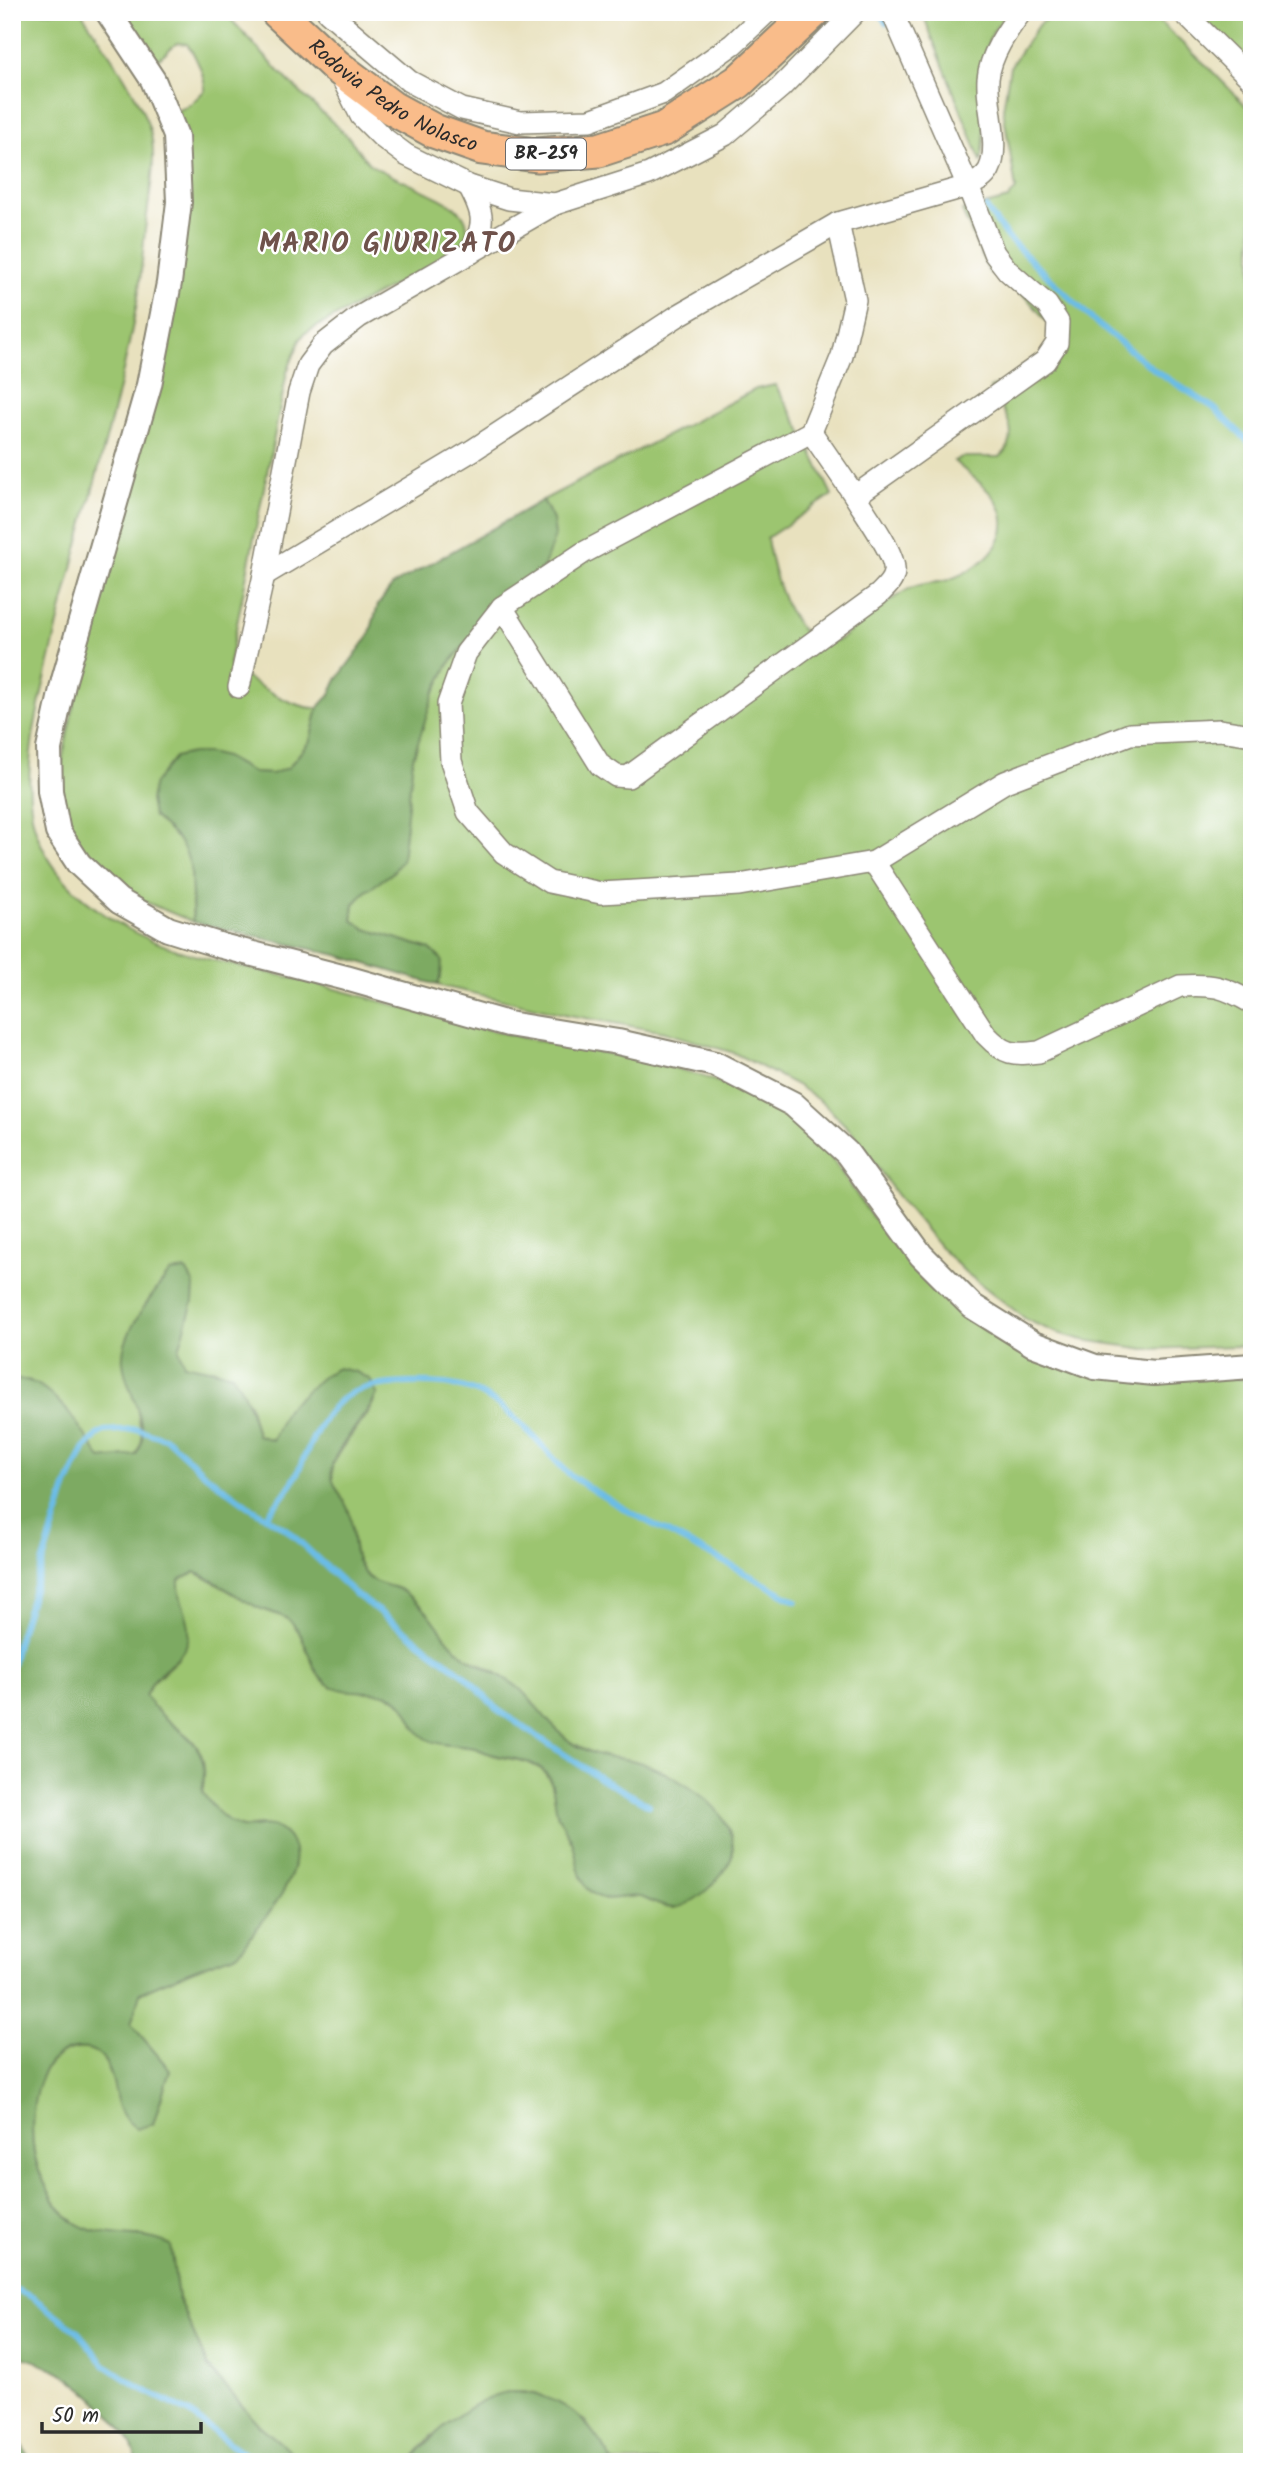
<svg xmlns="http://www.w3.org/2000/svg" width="1264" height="2474" viewBox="0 0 1264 2474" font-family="Kalam,sans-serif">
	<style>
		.green { fill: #9cc570; stroke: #64784e; stroke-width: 2 }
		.forest { fill: #7daa62; stroke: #546a46; stroke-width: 2 }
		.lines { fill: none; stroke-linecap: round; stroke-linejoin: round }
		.stream { stroke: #6abce6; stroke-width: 6 }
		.minor-casing { stroke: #8a8674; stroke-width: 24 }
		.tertiary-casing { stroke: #8a8674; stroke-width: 28 }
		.trunk-casing { stroke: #8a8674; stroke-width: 37 }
		.minor { stroke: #fff; stroke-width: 21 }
		.tertiary { stroke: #fff; stroke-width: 24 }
		.trunk { stroke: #f9bc8a; stroke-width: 33 }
		.labels { text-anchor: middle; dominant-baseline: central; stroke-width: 5; stroke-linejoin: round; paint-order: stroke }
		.shield { fill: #fff; stroke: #6b6b6b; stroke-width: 2 }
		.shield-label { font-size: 19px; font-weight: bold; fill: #2b2b2b }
		.street-label { font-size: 21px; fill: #2b2b2b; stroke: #fff }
		.district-label { font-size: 28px; font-weight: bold; letter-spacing: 2px; fill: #6f524b; stroke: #fff }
	</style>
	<rect width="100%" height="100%" fill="#fff"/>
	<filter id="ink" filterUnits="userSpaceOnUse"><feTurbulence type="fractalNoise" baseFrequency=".0143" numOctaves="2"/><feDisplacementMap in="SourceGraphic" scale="14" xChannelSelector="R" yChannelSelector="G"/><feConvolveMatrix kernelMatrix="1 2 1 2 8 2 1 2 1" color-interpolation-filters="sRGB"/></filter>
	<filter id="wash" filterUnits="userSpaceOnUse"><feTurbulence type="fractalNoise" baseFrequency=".00686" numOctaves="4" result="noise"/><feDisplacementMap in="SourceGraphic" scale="28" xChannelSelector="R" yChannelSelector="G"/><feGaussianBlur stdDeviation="1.57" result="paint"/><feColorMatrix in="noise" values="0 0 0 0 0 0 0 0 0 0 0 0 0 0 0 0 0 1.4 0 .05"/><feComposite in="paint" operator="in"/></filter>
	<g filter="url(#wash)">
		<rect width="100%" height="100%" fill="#e8e1be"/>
		<g class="green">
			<path d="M 12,12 L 81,12 C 103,44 146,103 152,140 C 156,165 148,203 145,230 C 143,252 141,275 138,297 C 118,412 81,523 55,637 C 42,695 22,756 32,815 C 41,865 79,900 121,925 C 173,956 236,965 293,978 C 367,996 438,1019 512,1035 C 581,1051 654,1057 721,1083 C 750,1094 786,1111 809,1133 C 834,1157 850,1186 870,1214 C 913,1270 973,1334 1039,1360 C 1068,1372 1097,1372 1128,1374 C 1169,1375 1211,1375 1252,1380 L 1252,2462 L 613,2462 L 585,2421 L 541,2395 L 524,2392 L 508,2392 L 431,2436 L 410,2462 L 338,2462 L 295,2455 L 259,2425 L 208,2367 L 178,2298 L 170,2247 C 162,2244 153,2239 145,2237 C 138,2235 131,2236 124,2236 C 102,2234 80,2231 65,2214 C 54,2202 43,2182 38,2167 C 26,2130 28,2056 77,2049 C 86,2048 95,2050 101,2057 C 112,2069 114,2087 118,2102 L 153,2124 L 170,2070 L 131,2024 L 140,1992 L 216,1961 L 237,1954 L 293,1869 C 296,1844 287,1825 259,1825 C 254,1825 248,1828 243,1827 C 225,1824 211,1805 202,1792 C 215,1732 171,1736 145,1696 L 153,1682 L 178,1659 L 189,1629 L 179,1596 L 179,1580 L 195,1572 L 257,1607 L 289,1619 L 299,1632 L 320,1678 L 333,1687 L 382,1693 L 397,1699 L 409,1710 L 414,1726 L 443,1744 L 475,1748 L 492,1755 L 527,1762 L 543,1770 L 552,1784 L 558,1816 L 574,1846 L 582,1879 L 592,1893 L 606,1899 L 640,1896 L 654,1903 L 705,1799 L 677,1780 L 631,1760 L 598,1756 L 569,1741 L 496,1672 L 464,1656 L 440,1632 L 432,1618 L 399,1589 L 377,1583 L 364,1573 L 356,1559 L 349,1511 L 333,1482 L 332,1466 L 340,1451 L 370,1410 L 377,1394 L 286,1409 L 272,1441 L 257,1435 L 249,1403 L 216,1369 L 200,1369 L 184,1365 L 179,1349 L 193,1301 L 194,1285 L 186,1270 L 150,1298 L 126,1343 L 123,1360 L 137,1407 L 142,1440 L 136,1455 L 101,1459 L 68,1411 L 56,1400 L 29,1380 L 12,1380 Z"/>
			<path d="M 115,12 L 224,12 C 249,38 272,66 298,90 C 314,107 333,121 349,138 C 357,147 363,160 373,166 C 392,178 453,200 462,214 C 472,228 466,240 456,252 L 305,333 L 300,340 L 287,372 L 229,664 C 246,680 295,710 318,708 L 310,741 L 288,768 L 272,774 L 254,773 L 225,757 L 153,816 C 161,824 170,831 178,839 C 198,862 189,894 193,922 L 143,901 L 120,887 L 90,862 L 74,841 L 63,810 L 60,770 L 103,567 L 154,376 L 177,111 L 191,104 L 205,90 C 204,72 197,58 187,44 L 177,43 L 158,59 L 147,56 Z"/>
			<path d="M 922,12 L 1009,12 C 1003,19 996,26 992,34 C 973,71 991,121 981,161 Z"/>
			<path d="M 1058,12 L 1149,12 L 1209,68 L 1252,112 L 1252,1348 L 1236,1346 L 1145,1349 L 1083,1340 L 1054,1332 L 1027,1320 L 965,1272 L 940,1247 L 896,1194 L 855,1135 L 824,1104 L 797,1085 L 734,1053 L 664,1032 L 569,1015 L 437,985 L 441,977 L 430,949 L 366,929 L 352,920 L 354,904 L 365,892 L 392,873 L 402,859 L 413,758 L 434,693 L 449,664 L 471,637 L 553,520 L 543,500 L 756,389 L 775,385 L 799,426 L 832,495 L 767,538 C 771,567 793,658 838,640 C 844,638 850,631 855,627 C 872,615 889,600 907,590 C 920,582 934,584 948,580 C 978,569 1016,542 999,506 C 990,488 968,474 954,461 L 962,457 L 1000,457 C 1024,437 1003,409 990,388 L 1057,362 L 1065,354 L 1064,341 L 1027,298 L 989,272 L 962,211 L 1008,199 L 1016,189 L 1003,109 L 1010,67 L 1039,24 Z"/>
			<polygon points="1192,12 1252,12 1252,71"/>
		</g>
		<g class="forest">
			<polygon points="543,500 553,520 555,536 543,568 471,637 449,664 434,693 413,758 402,860 392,873 365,892 354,904 352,920 366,929 430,949 442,960 441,977 437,985 337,955 193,922 191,869 186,853 178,839 153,816 150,800 154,783 175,757 192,753 208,753 225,757 254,773 272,774 288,768 310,741 318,708 329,696 338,678 369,636 378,605 393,585"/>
			<path d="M 186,1270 L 194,1284 L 193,1301 L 179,1349 L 184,1364 L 232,1374 C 246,1393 251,1413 257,1435 L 272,1440 L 286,1409 L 324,1375 L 338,1368 L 356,1372 L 370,1379 L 377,1394 C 367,1416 335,1449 332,1466 C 328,1484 344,1496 349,1512 C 355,1532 350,1556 364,1573 C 373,1583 384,1584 396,1588 C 404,1591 412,1598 419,1604 C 435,1617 443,1638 460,1652 C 478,1668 502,1673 520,1689 C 541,1709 555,1735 581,1748 C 599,1758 616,1757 635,1761 C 660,1767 704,1793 719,1813 C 728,1825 737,1843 731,1859 C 723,1878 694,1906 673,1908 C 664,1908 654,1903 646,1899 C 630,1891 608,1906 592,1893 C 577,1881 578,1857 572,1841 C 568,1832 561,1824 558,1816 C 553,1801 556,1781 543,1770 C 530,1759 510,1759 495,1755 C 488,1754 482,1750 475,1748 C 460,1744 441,1747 427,1739 C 411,1730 412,1710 398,1700 C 379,1686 350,1697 330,1685 C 307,1672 310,1637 289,1620 C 281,1613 267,1612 257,1607 C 235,1596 217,1581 195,1572 L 179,1580 C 178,1602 188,1611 189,1629 C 191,1655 166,1664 153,1681 C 150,1686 147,1692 145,1696 C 171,1736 214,1733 202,1792 C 211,1805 225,1823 242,1827 C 259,1830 270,1817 287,1836 C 311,1863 272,1909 255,1931 C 250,1938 243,1951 235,1955 C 228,1958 221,1959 214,1962 C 189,1972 164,1981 140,1993 L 131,2024 L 170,2070 L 153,2124 L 137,2129 C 133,2126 128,2122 125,2118 C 111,2101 118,2070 99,2055 C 91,2048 84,2048 74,2049 C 32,2056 29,2121 34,2153 C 38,2173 51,2200 65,2215 C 95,2244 137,2228 171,2245 L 178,2298 L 208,2367 L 259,2425 L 295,2455 L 338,2462 L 137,2462 C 133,2431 82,2382 54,2369 C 41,2362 26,2358 12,2354 L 12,1380 C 17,1380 25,1379 29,1381 C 58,1390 85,1435 101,1459 L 136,1455 C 138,1451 142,1445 142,1440 C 145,1414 125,1387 123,1362 C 120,1334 154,1293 170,1272 Z"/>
			<path d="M 508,2392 C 562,2392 587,2418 613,2462 L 410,2462 C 433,2433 471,2399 508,2392 Z"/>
			<polygon points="12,2434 15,2436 33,2462 12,2462"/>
		</g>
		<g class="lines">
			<g class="stream">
				<polyline points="880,12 886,23"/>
				<polyline points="986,208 1007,237 1095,322 1156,371 1214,408 1252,445"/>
				<path d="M 266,1517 C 276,1504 290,1489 297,1474 C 308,1449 323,1409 348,1395 C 373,1380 441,1380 468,1389 C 497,1398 524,1425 543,1447 C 553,1457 561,1468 573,1477 C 615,1506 662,1529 707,1553 C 737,1568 766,1585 796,1601"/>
				<polyline points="12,1665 17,1643 67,1485 83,1451 97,1435 104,1431 137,1429 167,1439 206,1475 250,1507 286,1529 354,1593 464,1675 498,1710 598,1777 649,1805"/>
				<polyline points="12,2288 32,2297 76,2330 105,2365 138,2387 188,2412 254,2462"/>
			</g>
		</g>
	</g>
	<g filter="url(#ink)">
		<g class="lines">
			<defs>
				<g id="minor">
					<polyline points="328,12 409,81 462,109 520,122 590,120 664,93 733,44 767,12"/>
					<polyline points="892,12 968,186 994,253 1008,271 1047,305 1058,322 1057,343 1045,361 855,496 811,432 583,553 502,607 466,653 448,704 451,761 468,812 504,853 549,882 601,893 739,885 874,862 1005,782 1130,734 1220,730 1252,735"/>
					<polyline points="1183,12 1252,80"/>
					<polyline points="340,74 361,116 382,137 406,155 469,186 509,199 555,204 649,174 725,135 780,88 855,12"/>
					<path d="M 469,186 C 485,216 485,223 471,253"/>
					<polyline points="811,432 842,356 855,300 838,223"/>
					<path d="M 264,575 L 473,450 L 679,315 L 838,223 L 968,186 C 976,182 984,179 989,170 C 1001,147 986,105 988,79 C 990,55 1007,31 1021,12"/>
					<path d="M 502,607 L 600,765 L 616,776 L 628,777 L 878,595 C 885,588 893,582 894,572 C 897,555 864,512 855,496"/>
					<polyline points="239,687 264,575 299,392 308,365 323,345 359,317 555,204"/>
					<path d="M 874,862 L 986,1035 C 1005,1055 1013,1055 1039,1052 L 1180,986 C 1213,984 1223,986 1252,1003"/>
				</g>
				<polyline id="tertiary" points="108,12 153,80 176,136 179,202 169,283 149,385 64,680 49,749 50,791 58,832 79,864 119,901 168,929 222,946 346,978 508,1024 618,1042 715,1064 793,1104 847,1153 921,1255 972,1306 1033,1344 1095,1367 1154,1373 1252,1366"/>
				<g id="trunk">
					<path id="s1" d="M 278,12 L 336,66 L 392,108 L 434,131 L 482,148 L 537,155 L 599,150 L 664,129 L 738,82 L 813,12"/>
				</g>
			</defs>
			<use href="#minor" class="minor-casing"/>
			<use href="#tertiary" class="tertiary-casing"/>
			<use href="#trunk" class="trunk-casing"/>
			<use href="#minor" class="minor"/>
			<use href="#tertiary" class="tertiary"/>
			<use href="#trunk" class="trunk"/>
		</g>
	</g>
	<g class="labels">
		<rect class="shield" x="506" y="138.5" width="80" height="31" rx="5"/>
		<g class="shield-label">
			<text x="546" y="154">BR-259</text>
		</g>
		<g class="street-label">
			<text stroke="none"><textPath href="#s1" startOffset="144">Rodovia Pedro Nolasco</textPath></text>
		</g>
		<g class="district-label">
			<text x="388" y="244">MARIO GIURIZATO</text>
		</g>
	</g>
	<rect width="1264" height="2474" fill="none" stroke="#fff" stroke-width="42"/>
	<path d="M42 2422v10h159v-10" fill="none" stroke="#2b2b2b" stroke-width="3.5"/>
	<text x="52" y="2422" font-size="21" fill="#2b2b2b" stroke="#ffffff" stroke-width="5" paint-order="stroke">50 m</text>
</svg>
